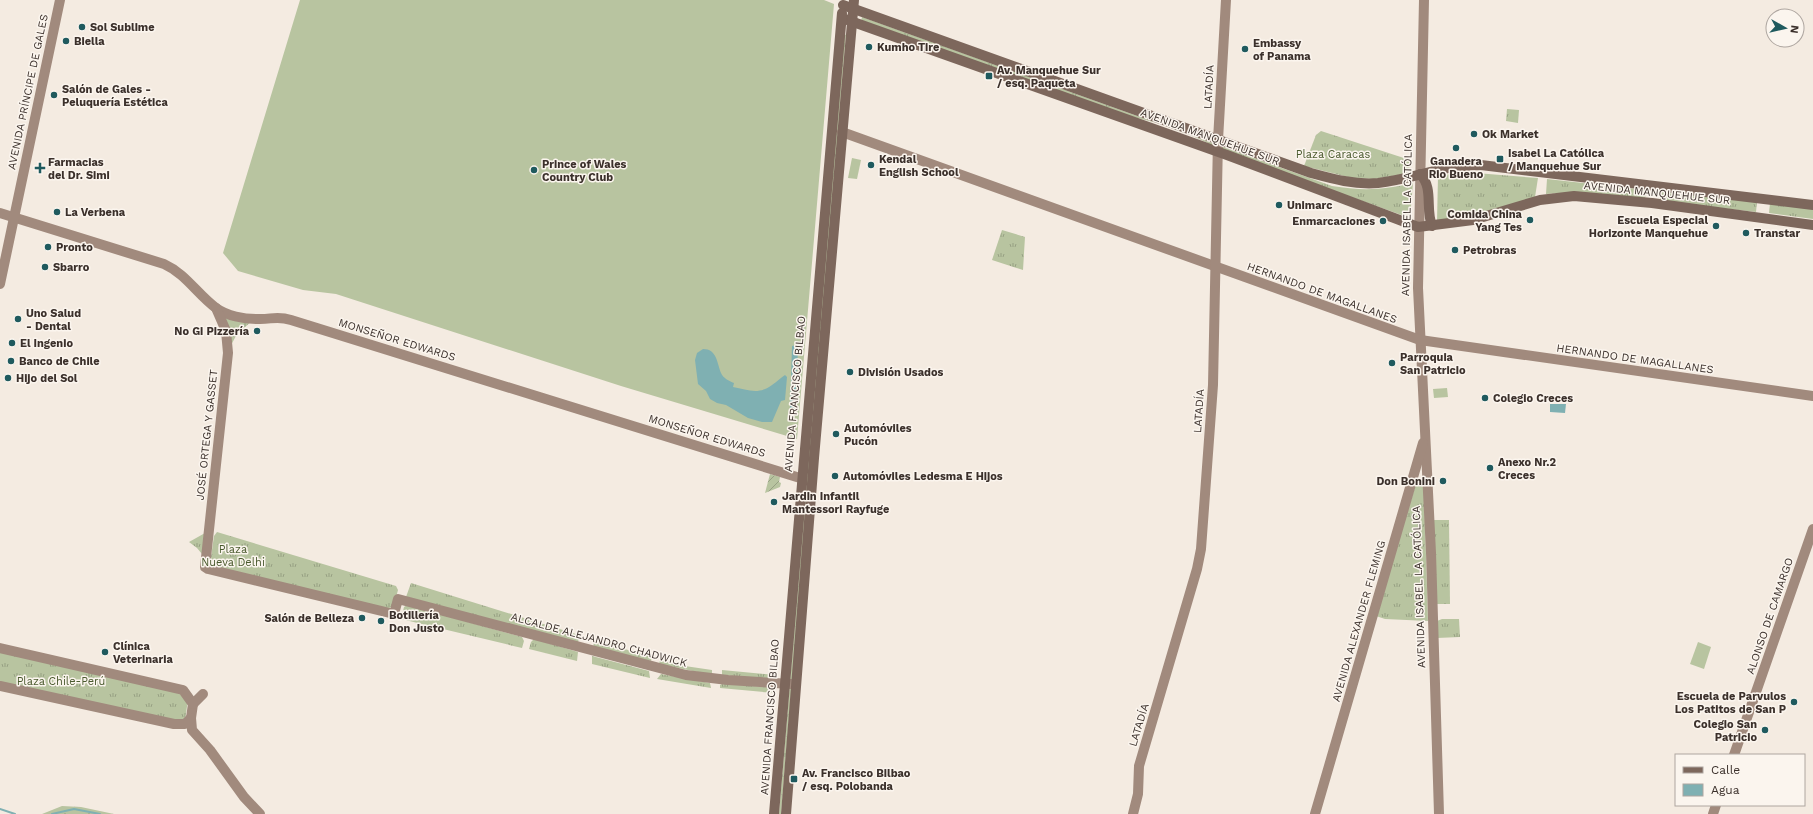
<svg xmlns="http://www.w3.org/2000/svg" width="1813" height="814" viewBox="0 0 1813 814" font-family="'Work Sans',sans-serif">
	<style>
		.grass { fill: url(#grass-tufts) }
		.garden { fill: url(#garden-furrows) }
		.pitch { fill: #b8c4a0 }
		.water { fill: #7fb0b2 }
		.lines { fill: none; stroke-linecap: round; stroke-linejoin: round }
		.stream { stroke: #7fb0b2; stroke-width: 2 }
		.secondary { stroke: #a18a7d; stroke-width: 10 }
		.primary { stroke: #7d675c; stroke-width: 10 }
		.poi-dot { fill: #1f5a5e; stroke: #fbf5ee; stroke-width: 1.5 }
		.labels { text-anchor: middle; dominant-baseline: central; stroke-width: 3; stroke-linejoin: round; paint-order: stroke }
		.poi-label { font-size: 11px; font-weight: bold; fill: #3b302b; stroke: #fbf5ee; text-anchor: start }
		.street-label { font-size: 11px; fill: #3b302b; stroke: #fbf5ee }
		.park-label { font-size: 11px; fill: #4a5a2e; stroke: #fbf5ee }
	</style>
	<defs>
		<pattern id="grass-tufts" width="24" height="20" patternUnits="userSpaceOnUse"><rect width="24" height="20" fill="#b8c4a0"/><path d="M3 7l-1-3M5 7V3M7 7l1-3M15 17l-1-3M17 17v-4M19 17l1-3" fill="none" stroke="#97a083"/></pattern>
		<pattern id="garden-furrows" width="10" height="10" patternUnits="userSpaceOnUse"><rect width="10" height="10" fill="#b8c4a0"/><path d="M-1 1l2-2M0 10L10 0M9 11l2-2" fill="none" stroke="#97a083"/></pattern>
	</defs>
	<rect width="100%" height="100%" fill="#f4ebe1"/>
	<g class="grass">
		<path d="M 862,17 L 1332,186 C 1362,191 1384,190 1413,183 L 1410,218 L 1227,153 C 1197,136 1162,123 1129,116 L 861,21 Z"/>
		<polygon points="844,34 846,35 781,814 779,814"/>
		<polygon points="1507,109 1519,110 1518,123 1506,121"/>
		<polygon points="1321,131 1410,160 1409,173 1375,179 1352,178 1304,166 1316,135"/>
		<polygon points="1463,172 1538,178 1535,197 1485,214 1437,222 1438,176"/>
		<polygon points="1547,179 1646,190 1645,200 1561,193 1546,194"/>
		<polygon points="1661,191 1757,202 1756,212 1660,201"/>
		<polygon points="1770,203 1813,209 1813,219 1769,213"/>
		<polygon points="1002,230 1025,237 1023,270 992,260"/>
		<polygon points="222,314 252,321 237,334 230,347"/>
		<polygon points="1419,483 1424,488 1428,621 1385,619 1376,616 1415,487 1417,484"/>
		<polygon points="1433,520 1449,520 1450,604 1435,604"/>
		<polygon points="217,532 396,586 398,590 394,605 388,609 212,567 210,564 214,536"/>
		<polygon points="205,533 202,554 197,548 189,542"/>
		<polygon points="411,583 579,635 578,644 406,597"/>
		<polygon points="407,605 522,637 524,641 522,648 401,619 404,607"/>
		<polygon points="1442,619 1459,619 1460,637 1437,638 1437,621"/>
		<polygon points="534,639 578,652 577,661 529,649 531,642"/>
		<polygon points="594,640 652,657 651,661 593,650"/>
		<polygon points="0,652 184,694 188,699 185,721 180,723 0,683"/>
		<polygon points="592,656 649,671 650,678 592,664"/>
		<polygon points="660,660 678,665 712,670 712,675 659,664"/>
		<polygon points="722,670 776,675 775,680 722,675"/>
		<polygon points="661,674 710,683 711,688 657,679"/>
		<polygon points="724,683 775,688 774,693 720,688 720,685"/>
		<polygon points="62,806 81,807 114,814 42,814"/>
	</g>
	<polygon class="garden" points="770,474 780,477 779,482 781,483 780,487 765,493"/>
	<g class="pitch">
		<polygon points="300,0 824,0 834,4 797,439 621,386 336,294 303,290 238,271 223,253"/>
		<polygon points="852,158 861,160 857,179 848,178"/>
		<polygon points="1447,388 1448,397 1434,398 1433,389"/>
		<polygon points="242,551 256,554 258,558 258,563 251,567 238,564 235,557 238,553"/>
		<polygon points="1698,642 1711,647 1704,669 1690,664"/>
	</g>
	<g class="water">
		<polygon points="796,345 798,345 798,350 795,411 790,411 792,346"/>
		<path d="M 703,349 C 717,349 717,363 721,373 C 723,378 729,381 734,383 L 733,387 C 748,390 759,395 772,385 C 777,382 780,378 785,375 L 787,377 L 785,400 L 781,401 L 772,422 L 762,422 L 748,418 L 726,405 L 717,403 L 710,399 L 706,391 L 698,384 L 695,360 L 697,353 Z"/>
		<polygon points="1550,404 1566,404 1565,413 1550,412"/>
	</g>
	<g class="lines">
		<g class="stream">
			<polyline points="0,809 15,814"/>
			<polyline points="52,814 74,809 100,814"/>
		</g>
		<g class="secondary">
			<polyline points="1424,0 1418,288 1431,553 1439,814"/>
			<polyline points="842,132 1420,340 1813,396"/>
			<path d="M 0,213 L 164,264 C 186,274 197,294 216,308 C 227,316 244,319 257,319 C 271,320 276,315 291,320 L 800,478"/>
			<polyline points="0,284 60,0"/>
			<polyline points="216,308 226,331 228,353 205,567 208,569 394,614 398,599 686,675 728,680 791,684"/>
			<polyline points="0,648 183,690 193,704 191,718 192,730 210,750 244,797 260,814"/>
			<polyline points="0,686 174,724 185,724 191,718"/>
			<polyline points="193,704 203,694"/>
			<polyline points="1734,755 1813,529"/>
			<polyline points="1133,814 1138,794 1139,766 1197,569 1201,549 1213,385 1218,140 1226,0"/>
			<polyline points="1315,814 1423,443"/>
			<polyline points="1713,814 1716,805"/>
		</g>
		<g class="primary">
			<path d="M 843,5 L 1311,173 C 1333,179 1355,185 1378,183 C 1414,179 1443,165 1481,165 L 1813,205"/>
			<polyline points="842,18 1227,155 1418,227 1473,220 1540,200 1574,196 1652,203 1813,225"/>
			<path d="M 1420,174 C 1434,188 1425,208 1432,226"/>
			<path d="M 774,814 C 795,547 817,280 842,13"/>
			<polyline points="786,814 814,458 854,0"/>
		</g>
	</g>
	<g class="poi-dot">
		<circle cx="82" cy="27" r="4"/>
		<circle cx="66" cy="41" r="4"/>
		<circle cx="869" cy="47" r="4"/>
		<circle cx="1245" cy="49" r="4"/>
		<rect x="985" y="72" width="8" height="8" rx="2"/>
		<circle cx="54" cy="95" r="4"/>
		<circle cx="1474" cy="134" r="4"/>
		<circle cx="1456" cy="148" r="4"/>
		<rect x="1496" y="155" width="8" height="8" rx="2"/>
		<circle cx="871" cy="165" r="4"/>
		<path d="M38 162h4v4h4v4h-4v4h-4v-4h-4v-4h4z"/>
		<circle cx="534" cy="170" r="4"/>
		<circle cx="1279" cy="205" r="4"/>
		<circle cx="57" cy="212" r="4"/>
		<circle cx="1530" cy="220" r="4"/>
		<circle cx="1383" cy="221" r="4"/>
		<circle cx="1716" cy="226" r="4"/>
		<circle cx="1746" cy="233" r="4"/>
		<circle cx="48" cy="247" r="4"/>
		<circle cx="1455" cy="250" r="4"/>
		<circle cx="45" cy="267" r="4"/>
		<circle cx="18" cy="319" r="4"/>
		<circle cx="257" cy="331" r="4"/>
		<circle cx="12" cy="343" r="4"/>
		<circle cx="11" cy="361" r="4"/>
		<circle cx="1392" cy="363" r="4"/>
		<circle cx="850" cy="372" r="4"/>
		<circle cx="8" cy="378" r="4"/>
		<circle cx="1485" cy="398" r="4"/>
		<circle cx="836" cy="434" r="4"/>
		<circle cx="1490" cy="468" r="4"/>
		<circle cx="835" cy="476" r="4"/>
		<circle cx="1443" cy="481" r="4"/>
		<circle cx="774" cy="502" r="4"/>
		<circle cx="362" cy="618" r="4"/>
		<circle cx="381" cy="621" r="4"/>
		<circle cx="105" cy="652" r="4"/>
		<circle cx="1794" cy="702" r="4"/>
		<circle cx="1765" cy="730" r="4"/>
		<rect x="790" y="775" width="8" height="8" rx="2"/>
	</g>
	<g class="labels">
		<g class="poi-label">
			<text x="90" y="27">Sol Sublime</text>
			<text x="74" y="41">Biella</text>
			<text x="1253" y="43">Embassy<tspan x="1253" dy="13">of Panama</tspan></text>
			<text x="877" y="47">Kumho Tire</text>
			<text x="997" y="70">Av. Manquehue Sur<tspan x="997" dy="13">/ esq. Paqueta</tspan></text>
			<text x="62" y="89">Salón de Gales -<tspan x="62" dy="13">Peluquería Estética</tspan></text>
			<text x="1482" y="134">Ok Market</text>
			<text x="1508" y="153">Isabel La Católica<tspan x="1508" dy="13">/ Manquehue Sur</tspan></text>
			<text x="879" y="159">Kendal<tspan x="879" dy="13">English School</tspan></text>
			<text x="1456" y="161" text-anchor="middle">Ganadera<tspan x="1456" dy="13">Rio Bueno</tspan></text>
			<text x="48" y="162">Farmacias<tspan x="48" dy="13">del Dr. Simi</tspan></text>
			<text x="542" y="164">Prince of Wales<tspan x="542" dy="13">Country Club</tspan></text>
			<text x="1287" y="205">Unimarc</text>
			<text x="65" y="212">La Verbena</text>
			<text x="1522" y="214" text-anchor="end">Comida China<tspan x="1522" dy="13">Yang Tes</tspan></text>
			<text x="1708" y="220" text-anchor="end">Escuela Especial<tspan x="1708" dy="13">Horizonte Manquehue</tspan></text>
			<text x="1375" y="221" text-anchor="end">Enmarcaciones</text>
			<text x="1754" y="233">Transtar</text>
			<text x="56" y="247">Pronto</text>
			<text x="1463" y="250">Petrobras</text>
			<text x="53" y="267">Sbarro</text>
			<text x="26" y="313">Uno Salud<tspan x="26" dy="13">- Dental</tspan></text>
			<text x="249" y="331" text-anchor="end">No Gi Pizzería</text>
			<text x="20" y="343">El Ingenio</text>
			<text x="1400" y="357">Parroquia<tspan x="1400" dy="13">San Patricio</tspan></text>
			<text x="19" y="361">Banco de Chile</text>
			<text x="858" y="372">División Usados</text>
			<text x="16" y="378">Hijo del Sol</text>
			<text x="1493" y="398">Colegio Creces</text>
			<text x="844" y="428">Automóviles<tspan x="844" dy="13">Pucón</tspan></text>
			<text x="1498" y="462">Anexo Nr.2<tspan x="1498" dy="13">Creces</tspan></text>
			<text x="843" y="476">Automóviles Ledesma E Hijos</text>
			<text x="1435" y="481" text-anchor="end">Don Bonini</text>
			<text x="782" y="496">Jardin Infantil<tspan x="782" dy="13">Mantessori Rayfuge</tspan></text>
			<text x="389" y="615">Botillería<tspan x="389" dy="13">Don Justo</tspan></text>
			<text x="354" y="618" text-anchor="end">Salón de Belleza</text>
			<text x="113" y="646">Clínica<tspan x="113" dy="13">Veterinaria</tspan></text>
			<text x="1786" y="696" text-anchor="end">Escuela de Parvulos<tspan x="1786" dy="13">Los Patitos de San P</tspan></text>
			<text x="1757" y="724" text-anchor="end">Colegio San<tspan x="1757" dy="13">Patricio</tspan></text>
			<text x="802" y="773">Av. Francisco Bilbao<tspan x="802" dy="13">/ esq. Polobanda</tspan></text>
		</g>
		<g class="street-label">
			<text transform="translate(1209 87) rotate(-87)">LATADÍA</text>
			<text transform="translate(28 92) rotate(-78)">AVENIDA PRÍNCIPE DE GALES</text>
			<text transform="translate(1210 137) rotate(20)">AVENIDA MANQUEHUE SUR</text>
			<text transform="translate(1657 193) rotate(6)">AVENIDA MANQUEHUE SUR</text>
			<text transform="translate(1407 215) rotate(-89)">AVENIDA ISABEL LA CATÓLICA</text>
			<text transform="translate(1322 293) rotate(20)">HERNANDO DE MAGALLANES</text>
			<text transform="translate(397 340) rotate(17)">MONSEÑOR EDWARDS</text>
			<text transform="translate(1635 359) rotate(8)">HERNANDO DE MAGALLANES</text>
			<text transform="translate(795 394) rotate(-85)">AVENIDA FRANCISCO BILBAO</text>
			<text transform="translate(1199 411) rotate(-86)">LATADÍA</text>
			<text transform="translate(207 435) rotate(-84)">JOSÉ ORTEGA Y GASSET</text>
			<text transform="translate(707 436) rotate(17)">MONSEÑOR EDWARDS</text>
			<text transform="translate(1419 587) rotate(-92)">AVENIDA ISABEL LA CATÓLICA</text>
			<text transform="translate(1770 616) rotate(-71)">ALONSO DE CAMARGO</text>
			<text transform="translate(1359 621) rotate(-74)">AVENIDA ALEXANDER FLEMING</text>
			<text transform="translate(599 640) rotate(15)">ALCALDE ALEJANDRO CHADWICK</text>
			<text transform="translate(770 717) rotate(-86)">AVENIDA FRANCISCO BILBAO</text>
			<text transform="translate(1139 725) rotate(-73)">LATADÍA</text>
		</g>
		<g class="park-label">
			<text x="1333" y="154">Plaza Caracas</text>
			<text x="233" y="549">Plaza<tspan x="233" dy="13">Nueva Delhi</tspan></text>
			<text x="61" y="681">Plaza Chile-Perú</text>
		</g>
	</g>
	<rect x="1675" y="754" width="130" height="52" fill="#fbf5ee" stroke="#aea6a0"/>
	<rect x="1683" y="767" width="20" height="6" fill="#7d675c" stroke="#aea6a0"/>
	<text x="1711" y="774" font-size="12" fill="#3b302b">Calle</text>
	<rect x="1683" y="784" width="20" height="12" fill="#7fb0b2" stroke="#aea6a0"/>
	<text x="1711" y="794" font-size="12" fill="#3b302b">Agua</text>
	<g transform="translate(1785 28) rotate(98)"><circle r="19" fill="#fbf5ee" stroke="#aea6a0"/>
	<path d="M0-3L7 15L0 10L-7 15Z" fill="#1f5a5e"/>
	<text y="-6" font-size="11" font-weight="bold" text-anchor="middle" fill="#3b302b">N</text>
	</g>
</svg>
